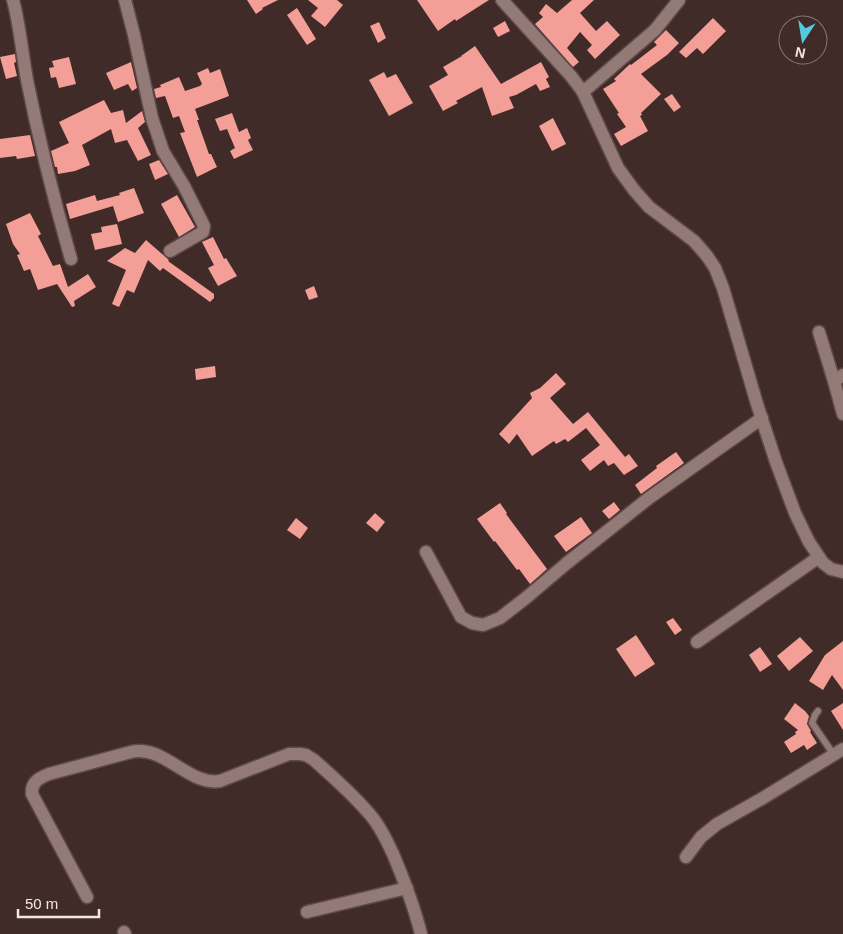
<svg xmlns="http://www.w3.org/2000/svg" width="843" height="934" viewBox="0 0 843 934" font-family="Helvetica,sans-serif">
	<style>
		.building { fill: #f39e96 }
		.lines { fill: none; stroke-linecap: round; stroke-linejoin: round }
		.lane-casing { stroke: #5d4a49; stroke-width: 9 }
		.street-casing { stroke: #5d4a49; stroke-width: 15 }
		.lane { stroke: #937a77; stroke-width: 6 }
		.street { stroke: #937a77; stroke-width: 12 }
	</style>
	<rect width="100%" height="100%" fill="#412b29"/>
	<g class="building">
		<polygon points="247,0 278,0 262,8 263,9 256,14"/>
		<polygon points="308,0 337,0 343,5 325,27 311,16 318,8"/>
		<polygon points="417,0 489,0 456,21 455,19 438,31"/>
		<polygon points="572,0 594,0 580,13 596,31 607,21 620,35 595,59 587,50 592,45 580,32 567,48 579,62 573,67 535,24 543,17 539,13 546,4 557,13"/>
		<polygon points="297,8 316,39 307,45 287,15"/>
		<polygon points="713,18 726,31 703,54 697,48 686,58 679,52"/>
		<polygon points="505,21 510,31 498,37 493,28"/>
		<polygon points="379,22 386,38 378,43 370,26"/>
		<polygon points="666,30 679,43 667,55 641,74 661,94 641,113 642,115 640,116 648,131 621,146 614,134 626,127 617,114 619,113 603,89 616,81 614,79 630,64 631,65 657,45 654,42"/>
		<polygon points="475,46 501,84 541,62 549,77 546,79 550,87 540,91 536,84 516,95 509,97 514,108 492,116 482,87 456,101 458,103 443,111 429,86 448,75 443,67 462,56 461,56"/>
		<polygon points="15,54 16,62 14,63 17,76 6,79 0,57"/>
		<polygon points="69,57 76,84 59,88 56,77 51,78 49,68 54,67 52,61"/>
		<polygon points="131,62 137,88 132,91 128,84 114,90 106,73"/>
		<polygon points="208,68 210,73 220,69 229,96 195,109 199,120 197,120 209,154 211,154 217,167 197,177 180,133 185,132 179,116 173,118 165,96 156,98 154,89 161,87 160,85 179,77 185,91 200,86 202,84 197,73"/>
		<polygon points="384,72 387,78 396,74 413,103 389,116 369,80"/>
		<polygon points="672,94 681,107 674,112 664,99"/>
		<polygon points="104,100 111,113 123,110 126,123 142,111 145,122 138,128 151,155 138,161 127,140 115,143 111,129 82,145 90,165 75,171 58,174 57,167 55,167 51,151 69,143 59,122"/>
		<polygon points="232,113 239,132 247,128 251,138 248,140 253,150 234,159 230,151 235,148 227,129 220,131 215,119"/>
		<polygon points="553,118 566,144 552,151 539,126"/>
		<polygon points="30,135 35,156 17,159 16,156 0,158 0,139"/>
		<polygon points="159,160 168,174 155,180 149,164"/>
		<polygon points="134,188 144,213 118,222 113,206 70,219 66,204 95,195 97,201 120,195 119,193"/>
		<polygon points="177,195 195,227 179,237 161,204"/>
		<polygon points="30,213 41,234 38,236 53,266 60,264 68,287 88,274 96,287 74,301 75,306 72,307 57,284 38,290 30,269 24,271 17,255 20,254 13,244 6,224"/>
		<polygon points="117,224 122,244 95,250 91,234 102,232 101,227"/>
		<polygon points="213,237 224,259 226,258 237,276 218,286 208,268 214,265 202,242"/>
		<polygon points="146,240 169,260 168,261 214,294 214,298 210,302 163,268 160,271 148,260 134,293 127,290 119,307 112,304 126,270 107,261 125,248 135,253"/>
		<polygon points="314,286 318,297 309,300 305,290"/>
		<polygon points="215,366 216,377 196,380 195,369"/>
		<polygon points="556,373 566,384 550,398 573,424 588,412 625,457 629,454 638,466 624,475 614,463 608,466 604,460 590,471 581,460 600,445 586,428 568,442 565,439 556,444 554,441 532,456 517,434 509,444 499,434 532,398 530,393 540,388"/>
		<polygon points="676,452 684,463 641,494 635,485 657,468 656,466"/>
		<polygon points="614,502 620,510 609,519 602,511"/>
		<polygon points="500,503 507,513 506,514 547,569 530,584 519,569 517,570 495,541 494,542 477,519"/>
		<polygon points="375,513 385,522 377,532 366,523"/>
		<polygon points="581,517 592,533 566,552 554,536"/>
		<polygon points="296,518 308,528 300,539 287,530"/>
		<polygon points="673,618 682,630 675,635 666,622"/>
		<polygon points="636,635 655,664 635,677 616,649"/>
		<polygon points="800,637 813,651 789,671 777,656"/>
		<polygon points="843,641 843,690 832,675 823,690 809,681 825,655"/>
		<polygon points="760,647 772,664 760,672 749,655"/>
		<polygon points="795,703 805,711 809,716 807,724 811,731 810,732 817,743 807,750 804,745 791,753 784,742 796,734 795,732 798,730 784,719"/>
		<polygon points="843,703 843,730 831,711"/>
	</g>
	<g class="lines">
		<defs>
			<polyline id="lane" points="818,711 815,715 812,723 834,755"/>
			<g id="street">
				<path d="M 13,0 C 20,26 22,53 27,80 C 39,140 54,200 71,259"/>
				<polyline points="125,0 134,35 152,118 163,151 184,186 204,226 203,232 170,251"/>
				<polyline points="502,0 571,76 583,92 618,168 634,190 649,207 694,241 707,256 715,268 723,288 757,404 776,462 795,513 809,542 823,563 831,569 843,572"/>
				<polyline points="583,92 655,30 679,0"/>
				<polyline points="819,332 834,381"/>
				<polyline points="843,375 834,381 843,414"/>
				<polyline points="426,552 461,617 472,623 483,625 500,618 527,597 567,563 649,498 762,418"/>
				<polyline points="697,642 819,557"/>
				<polyline points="686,857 701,837 717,824 763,798 843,749"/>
				<path d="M 87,897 L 32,794 C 31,782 39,778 49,774 L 131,752 C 164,744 188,786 220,781 L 289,754 L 300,754 L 306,755 L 314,760 C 334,778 355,796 372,817 C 381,828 387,841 393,854 C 404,880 414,906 421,934"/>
				<polyline points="307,912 407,888"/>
				<polyline points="124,932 125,934"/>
			</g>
		</defs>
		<use href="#lane" class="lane-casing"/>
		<use href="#street" class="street-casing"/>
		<use href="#lane" class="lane"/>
		<use href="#street" class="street"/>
	</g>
	<g transform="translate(803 40) rotate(192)"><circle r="24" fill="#412b29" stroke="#897674"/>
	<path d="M0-4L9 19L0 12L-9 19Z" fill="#55cadf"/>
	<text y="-8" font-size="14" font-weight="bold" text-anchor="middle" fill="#f5e6e4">N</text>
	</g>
	<path d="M18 909v8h81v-8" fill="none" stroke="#f5e6e4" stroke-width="2.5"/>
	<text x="25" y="909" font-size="15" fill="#f5e6e4" stroke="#412b29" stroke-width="4" paint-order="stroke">50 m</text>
</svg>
